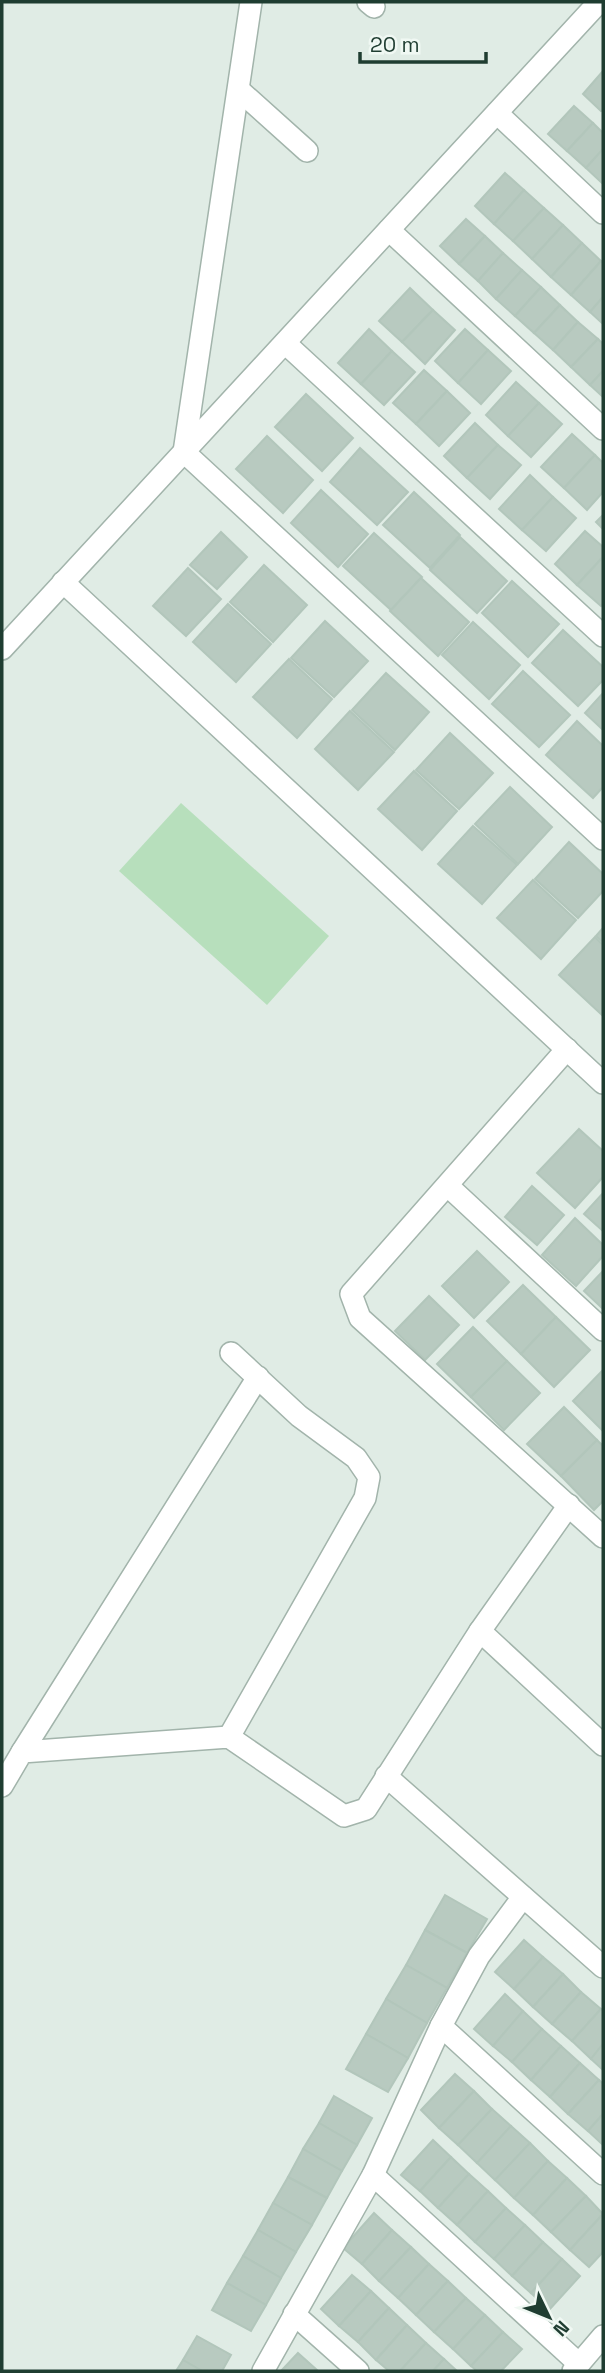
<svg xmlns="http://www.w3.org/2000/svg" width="605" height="2373" viewBox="0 0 605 2373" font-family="'Space Grotesk',sans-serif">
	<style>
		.green { fill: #b7dfbc }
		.building { fill: #b8cac0; stroke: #b2c6bb; stroke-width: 2 }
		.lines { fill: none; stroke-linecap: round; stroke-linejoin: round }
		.street-casing { stroke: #a2b4ab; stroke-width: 24 }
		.street { stroke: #fff; stroke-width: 21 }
	</style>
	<rect width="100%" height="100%" fill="#e0ece5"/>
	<polygon class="green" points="181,803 329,936 267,1005 119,871"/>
	<g class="building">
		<polygon points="603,71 603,110 601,111 583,94"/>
		<polygon points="574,106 593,123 567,151 548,134"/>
		<polygon points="593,123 603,133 603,149 586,168 567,151"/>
		<polygon points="603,149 603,184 586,168"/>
		<polygon points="505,173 524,190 494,224 475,206"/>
		<polygon points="524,190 544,208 513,241 494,224"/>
		<polygon points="544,208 563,225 532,259 513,241"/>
		<polygon points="466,219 485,236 459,264 440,246"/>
		<polygon points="563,225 582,243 551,277 532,259"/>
		<polygon points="485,236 503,253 478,281 459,264"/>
		<polygon points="582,243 601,261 571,295 551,277"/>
		<polygon points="503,253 522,270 496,299 478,281"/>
		<polygon points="601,261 603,263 603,297 590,312 571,295"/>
		<polygon points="522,270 541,287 515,316 496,299"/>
		<polygon points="541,287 560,305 534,333 515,316"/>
		<polygon points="410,288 433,310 402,342 379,321"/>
		<polygon points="603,297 603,324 590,312"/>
		<polygon points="560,305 578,322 553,350 534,333"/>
		<polygon points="433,310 455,330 425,364 402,342"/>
		<polygon points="578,322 598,339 571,367 553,350"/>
		<polygon points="369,329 392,351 361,384 338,363"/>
		<polygon points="465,329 488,350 458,383 435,361"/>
		<polygon points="598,339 603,344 603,371 590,385 571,367"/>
		<polygon points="488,350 511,371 481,404 458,383"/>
		<polygon points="392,351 415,372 384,405 361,384"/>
		<polygon points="424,370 447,391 416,424 393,403"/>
		<polygon points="603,371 603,397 590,385"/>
		<polygon points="516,382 539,403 508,436 486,415"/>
		<polygon points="447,391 470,413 439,446 416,424"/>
		<polygon points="306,394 353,438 322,471 275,427"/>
		<polygon points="539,403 562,424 531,457 508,436"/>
		<polygon points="475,423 498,445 467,478 444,456"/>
		<polygon points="572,434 595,455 564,488 541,467"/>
		<polygon points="267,436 313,480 283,513 236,469"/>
		<polygon points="498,445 521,465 490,499 467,478"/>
		<polygon points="360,448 408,492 377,525 330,482"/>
		<polygon points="595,455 603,463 603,492 587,510 564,488"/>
		<polygon points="530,475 553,497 522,530 499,509"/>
		<polygon points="321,490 368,534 338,567 291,523"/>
		<polygon points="414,492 460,535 430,568 383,525"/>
		<polygon points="553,497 576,518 546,551 522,530"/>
		<polygon points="603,515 603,529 596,522"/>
		<polygon points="585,531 603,547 603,557 577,585 555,564"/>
		<polygon points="221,532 247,557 217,589 190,565"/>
		<polygon points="374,533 422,577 391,610 343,566"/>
		<polygon points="460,537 507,581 477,613 430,570"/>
		<polygon points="603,557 603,603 601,606 577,585"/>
		<polygon points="264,565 307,605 273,642 230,602"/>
		<polygon points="188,568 221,599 186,636 153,606"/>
		<polygon points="421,578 469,622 438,656 390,611"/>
		<polygon points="512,581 559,624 528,657 482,613"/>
		<polygon points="228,604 271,644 236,682 193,642"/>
		<polygon points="325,621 368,661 334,697 291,658"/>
		<polygon points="473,622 520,665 489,699 442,655"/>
		<polygon points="563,630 603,667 603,680 578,706 532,663"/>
		<polygon points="289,659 332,699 297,738 253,697"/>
		<polygon points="523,671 570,715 539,747 492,704"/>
		<polygon points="386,673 429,712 395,750 352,710"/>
		<polygon points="603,693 603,730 585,713"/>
		<polygon points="350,711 394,752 358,790 315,749"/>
		<polygon points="577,721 603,746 603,787 593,798 546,755"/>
		<polygon points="450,733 493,773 459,809 416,770"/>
		<polygon points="414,771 457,811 422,850 378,809"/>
		<polygon points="510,787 552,827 518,864 475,824"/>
		<polygon points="473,826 517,865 482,904 438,864"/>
		<polygon points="569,842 603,874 603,891 578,918 535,879"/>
		<polygon points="533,880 576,920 541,959 497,918"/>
		<polygon points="603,928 603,942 596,936"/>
		<polygon points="595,937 603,945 602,1015 559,975"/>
		<polygon points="579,1129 603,1151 603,1177 575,1208 537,1173"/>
		<polygon points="532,1186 564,1215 537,1245 505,1217"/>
		<polygon points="603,1193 603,1231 584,1214"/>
		<polygon points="575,1218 603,1245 603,1256 576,1286 542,1255"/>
		<polygon points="477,1251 509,1282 474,1318 442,1286"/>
		<polygon points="603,1271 603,1309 584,1291"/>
		<polygon points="523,1285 556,1317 521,1354 487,1321"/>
		<polygon points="429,1296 459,1325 425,1360 395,1331"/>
		<polygon points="556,1317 590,1350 554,1387 521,1354"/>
		<polygon points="473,1327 507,1361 471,1397 437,1364"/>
		<polygon points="507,1361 540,1393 504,1430 471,1397"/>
		<polygon points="603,1370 603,1431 573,1401"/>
		<polygon points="564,1407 597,1440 561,1476 527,1444"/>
		<polygon points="597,1440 603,1446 603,1501 594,1510 561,1476"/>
		<polygon points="445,1895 487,1919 467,1953 425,1930"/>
		<polygon points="425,1930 467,1953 447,1988 406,1965"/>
		<polygon points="524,1940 543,1957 514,1989 495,1972"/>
		<polygon points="543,1957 563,1974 533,2007 514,1989"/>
		<polygon points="406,1965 447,1988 427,2023 386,1999"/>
		<polygon points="563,1974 581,1992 552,2024 533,2007"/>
		<polygon points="581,1992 601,2009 572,2041 552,2024"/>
		<polygon points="505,1994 523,2011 493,2046 474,2029"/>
		<polygon points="386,1999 427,2023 408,2058 366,2034"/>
		<polygon points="601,2009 603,2011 603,2044 591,2059 572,2041"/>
		<polygon points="523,2011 542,2029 512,2062 493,2046"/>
		<polygon points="542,2029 561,2046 531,2080 512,2062"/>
		<polygon points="366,2034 408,2058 388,2092 346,2069"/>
		<polygon points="603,2044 603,2070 591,2059"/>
		<polygon points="561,2046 580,2063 550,2097 531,2080"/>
		<polygon points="580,2063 599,2080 568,2114 550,2097"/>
		<polygon points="455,2074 474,2091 439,2128 421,2110"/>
		<polygon points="599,2080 603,2084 603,2114 588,2131 568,2114"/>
		<polygon points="474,2091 492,2109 458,2145 439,2128"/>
		<polygon points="334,2096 372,2118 357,2145 319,2123"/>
		<polygon points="492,2109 511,2126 477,2163 458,2145"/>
		<polygon points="603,2114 603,2145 588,2131"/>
		<polygon points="319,2123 357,2145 342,2171 303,2149"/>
		<polygon points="511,2126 530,2143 495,2180 477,2163"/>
		<polygon points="433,2140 451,2157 420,2191 401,2175"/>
		<polygon points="530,2143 548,2161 514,2198 495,2180"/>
		<polygon points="303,2149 342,2171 327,2198 288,2177"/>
		<polygon points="451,2157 469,2174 438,2208 420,2191"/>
		<polygon points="548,2161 567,2178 533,2215 514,2198"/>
		<polygon points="469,2174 488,2191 457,2225 438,2208"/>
		<polygon points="288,2177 327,2198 312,2225 273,2203"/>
		<polygon points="567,2178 586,2196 551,2232 533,2215"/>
		<polygon points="488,2191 506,2208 475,2242 457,2225"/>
		<polygon points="586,2196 603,2214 570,2250 551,2232"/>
		<polygon points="273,2203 312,2225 296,2252 258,2230"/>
		<polygon points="506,2208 525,2225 494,2259 475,2242"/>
		<polygon points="374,2213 392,2230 362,2264 343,2248"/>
		<polygon points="603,2214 603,2252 589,2267 570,2250"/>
		<polygon points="525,2225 543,2242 512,2276 494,2259"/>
		<polygon points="258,2230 296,2252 281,2278 243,2256"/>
		<polygon points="392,2230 411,2247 379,2281 362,2264"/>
		<polygon points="543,2242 562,2259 531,2293 512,2276"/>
		<polygon points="411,2247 429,2264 398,2298 379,2281"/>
		<polygon points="243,2256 281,2278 266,2305 227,2283"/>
		<polygon points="562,2259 580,2276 549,2310 531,2293"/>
		<polygon points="429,2264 448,2281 416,2315 398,2298"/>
		<polygon points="352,2275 371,2291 339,2326 321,2309"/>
		<polygon points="448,2281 466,2298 434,2332 416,2315"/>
		<polygon points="227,2283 266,2305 251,2331 212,2310"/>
		<polygon points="371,2291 389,2308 358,2342 339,2326"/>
		<polygon points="466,2298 485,2315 453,2349 434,2332"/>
		<polygon points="389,2308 407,2325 376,2360 358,2342"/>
		<polygon points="485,2315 503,2332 471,2366 453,2349"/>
		<polygon points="407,2325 426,2343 400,2371 389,2371 376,2360"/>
		<polygon points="503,2332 522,2349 501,2371 477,2371 471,2366"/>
		<polygon points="197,2336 231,2355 222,2371 202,2371 183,2360"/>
		<polygon points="426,2343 444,2359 433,2371 400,2371"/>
		<polygon points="298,2353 317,2370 315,2371 281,2371"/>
		<polygon points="444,2359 457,2371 433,2371"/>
		<polygon points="183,2360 202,2371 176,2371"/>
	</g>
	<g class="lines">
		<defs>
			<g id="street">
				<polyline points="251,2 184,452 603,839"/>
				<polyline points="368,2 374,7"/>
				<polyline points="239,90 307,151"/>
				<polyline points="497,113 603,213"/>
				<polyline points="389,230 603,429"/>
				<polyline points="285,343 603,636"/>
				<polyline points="63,582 603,1083"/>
				<polyline points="2,649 599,2"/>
				<polyline points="567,1049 351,1294 360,1318 603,1537"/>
				<polyline points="448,1186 603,1330"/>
				<polyline points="480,1631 603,1745"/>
				<polyline points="229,1737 365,1498 369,1477 356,1458 299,1416 231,1353"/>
				<polyline points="22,1752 258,1377"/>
				<polyline points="386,1776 603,1967"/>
				<polyline points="2,1786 22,1752 229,1737 344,1816 366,1809 480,1631 569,1505"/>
				<polyline points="441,2026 603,2174"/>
				<polyline points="373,2175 579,2364"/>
				<polyline points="294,2314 358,2371"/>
				<polyline points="263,2371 373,2175 441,2026 479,1956 523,1897"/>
				<polyline points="573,2371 603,2336"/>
			</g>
		</defs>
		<use href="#street" class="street-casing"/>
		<use href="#street" class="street"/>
	</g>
	<rect width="605" height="2373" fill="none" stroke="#1f3d31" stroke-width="7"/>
	<g transform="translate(549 2317) rotate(133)" stroke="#f0f8f3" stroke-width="5" paint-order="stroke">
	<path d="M0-5L12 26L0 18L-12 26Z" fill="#1f3d31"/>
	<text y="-10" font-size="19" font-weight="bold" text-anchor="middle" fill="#1f3d31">N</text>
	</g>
	<path d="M360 52v10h126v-10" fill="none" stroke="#1f3d31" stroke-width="3.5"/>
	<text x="370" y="52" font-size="21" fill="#1f3d31" stroke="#f0f8f3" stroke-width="5" paint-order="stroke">20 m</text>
</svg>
